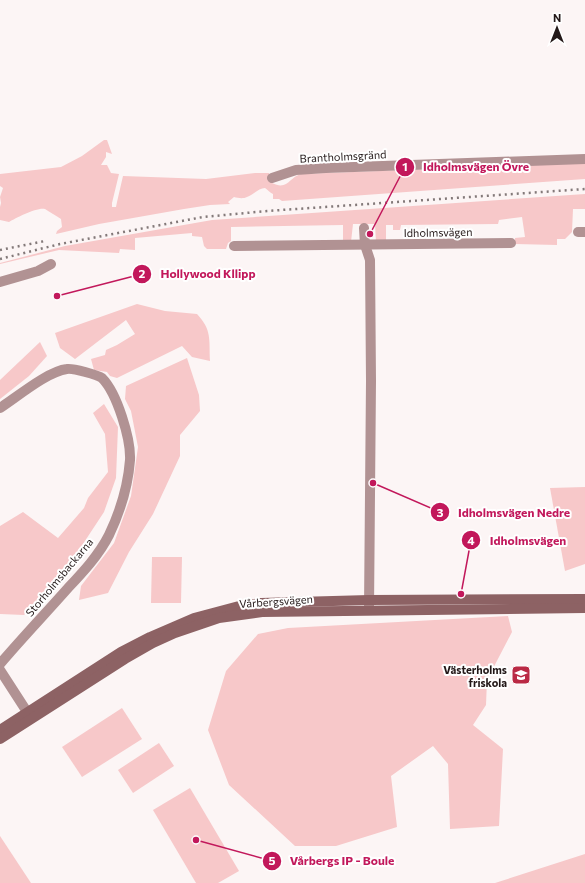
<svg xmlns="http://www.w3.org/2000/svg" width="585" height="883" viewBox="0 0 585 883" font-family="Commissioner,sans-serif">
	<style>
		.green { fill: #f7c8c9 }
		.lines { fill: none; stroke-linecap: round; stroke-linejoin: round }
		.street { stroke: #b19293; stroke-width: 10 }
		.secondary { stroke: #8d6264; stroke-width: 10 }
		.rail { stroke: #837979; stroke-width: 2.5; stroke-dasharray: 2 4; stroke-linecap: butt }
		.labels { text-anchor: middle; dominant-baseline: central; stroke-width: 4; stroke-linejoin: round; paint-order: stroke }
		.street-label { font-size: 11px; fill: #231818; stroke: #fff }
		.poi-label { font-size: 11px; font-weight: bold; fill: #231818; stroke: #fff; text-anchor: end }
		.leader { fill: none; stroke: #c2185b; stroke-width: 1.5 }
		.callout-dot { fill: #c2185b; stroke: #fff; stroke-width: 1.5 }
		.mark-label { font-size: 12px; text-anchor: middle; font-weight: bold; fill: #fff }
		.callout-label { font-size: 12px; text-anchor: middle; font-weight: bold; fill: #c2185b; stroke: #fff; stroke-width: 4; stroke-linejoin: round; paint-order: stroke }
	</style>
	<rect width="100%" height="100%" fill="#fcf5f5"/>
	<g class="green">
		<path d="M 104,140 L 107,140 L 112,154 L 106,152 L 106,157 L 101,165 L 107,165 L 111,173 L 119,174 L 112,203 L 112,207 L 116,207 L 117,202 L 123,176 L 206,179 L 255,173 L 269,173 L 269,178 L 272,183 C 288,191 289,177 301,174 L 585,163 L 585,179 L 282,201 L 279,199 L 273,199 L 273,194 C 270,193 267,189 265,188 C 259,188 253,195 247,197 C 243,199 238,198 234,197 L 228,202 L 230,204 L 210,205 L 184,209 L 99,224 L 56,234 L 57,231 L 62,227 L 61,219 C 56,216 50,212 45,209 C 37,207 16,218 9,222 L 0,220 L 0,207 L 1,203 L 0,197 L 3,188 L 0,186 L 0,174 L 61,167 L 82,156 Z"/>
		<polygon points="585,194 585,209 573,209 572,232 565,239 557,239 557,245 515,244 515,238 525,237 522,217 499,220 498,224 401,225 400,230 393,230 393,225 386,225 386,242 376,242 375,224 353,224 351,242 343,242 343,225 231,227 231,241 228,243 226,249 207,249 204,246 202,237 192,236 192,233 135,238 135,250 120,249 119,253 59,250 0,264 0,263 65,246 212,220"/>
		<path d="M 137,304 L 165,311 L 197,314 C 212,330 209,339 210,361 L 192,357 L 182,346 L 117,378 L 110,376 L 107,372 L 94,370 L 91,359 L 105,355 L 106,350 L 117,345 L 135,334 L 126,320 L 75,359 L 60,348 L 55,333 Z"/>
		<polygon points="40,342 47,356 29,376 0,399 0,380"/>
		<polygon points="187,358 199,395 200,411 180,435 180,456 153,514 129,552 108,593 79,600 81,586 114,543 131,496 138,447 131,411 125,399 126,386"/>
		<polygon points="104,404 118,427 116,478 104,512 77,553 58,579 24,615 0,614 0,526 23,512 58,538 84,508 88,498 108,472 105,434 93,413"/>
		<polygon points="585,487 585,564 565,571 550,488"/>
		<polygon points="152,557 182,557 181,603 151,603"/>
		<polygon points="508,616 512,632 487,680 486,705 473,725 503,749 499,826 450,829 448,764 433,746 391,776 397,827 336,846 295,846 229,785 208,730 226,671 258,634 288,628"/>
		<polygon points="122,708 142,739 82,777 62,747"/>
		<polygon points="159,743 174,766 133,793 118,770"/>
		<polygon points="190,788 239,871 218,883 196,883 153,810"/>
		<polygon points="0,836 31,883 0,883"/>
		<polygon points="585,854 585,883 495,883"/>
	</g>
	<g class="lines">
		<g class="street">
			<polyline points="272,178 296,170 326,168 585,159"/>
			<polyline points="364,228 365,245 370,260 371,381 369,609"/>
			<polyline points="578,232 585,232"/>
			<polyline points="234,246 511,243"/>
			<polyline points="0,282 38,271 51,264"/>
			<path d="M 0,408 C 17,397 48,371 67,369 C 73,368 98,375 102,378 C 117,393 131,439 130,460 C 128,486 120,512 109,535 C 99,555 83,572 68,588 C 46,613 22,638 0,664"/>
			<polyline points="0,670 31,718"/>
		</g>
		<g class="secondary">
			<polyline points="0,730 121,652 150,637 194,618 239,606 261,603 369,600 585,599"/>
			<polyline points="0,739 125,659 153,643 175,633 219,618 262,612 585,608"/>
		</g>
		<g class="rail">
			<polyline points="0,250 45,241"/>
			<polyline points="0,259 60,244 203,217 267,211 585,189"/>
		</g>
	</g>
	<defs>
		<symbol id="school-square" viewBox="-11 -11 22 22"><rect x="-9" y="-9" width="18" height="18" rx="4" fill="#ba2944" stroke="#fff"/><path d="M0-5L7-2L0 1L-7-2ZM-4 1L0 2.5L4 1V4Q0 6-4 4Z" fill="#fff"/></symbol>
	</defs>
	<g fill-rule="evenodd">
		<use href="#school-square" x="510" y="664" width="22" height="22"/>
	</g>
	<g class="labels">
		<g class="street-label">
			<text transform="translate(343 156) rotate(-3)">Brantholmsgränd</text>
			<text transform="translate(438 232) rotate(-1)">Idholmsvägen</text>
			<text transform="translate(59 577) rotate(-50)">Storholmsbackarna</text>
			<text transform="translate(276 601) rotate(-4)">Vårbergsvägen</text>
		</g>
		<g class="poi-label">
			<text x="507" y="669">Västerholms<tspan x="507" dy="13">friskola</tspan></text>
		</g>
	</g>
	<path class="leader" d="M370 234L405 167M57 296L142 274M373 483L440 512M461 594L471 540M196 840L272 861"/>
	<g class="callout-dot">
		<circle cx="370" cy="234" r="4"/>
		<circle cx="57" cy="296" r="4"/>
		<circle cx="373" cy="483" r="4"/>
		<circle cx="461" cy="594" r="4"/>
		<circle cx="196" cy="840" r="4"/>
		<circle cx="405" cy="167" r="10"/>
		<circle cx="142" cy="274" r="10"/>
		<circle cx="440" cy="512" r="10"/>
		<circle cx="471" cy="540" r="10"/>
		<circle cx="272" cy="861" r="10"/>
	</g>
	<g class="mark-label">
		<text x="405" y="171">1</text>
		<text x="142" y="278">2</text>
		<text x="440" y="517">3</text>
		<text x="471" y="545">4</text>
		<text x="272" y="865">5</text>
	</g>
	<g class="callout-label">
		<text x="476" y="171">Idholmsvägen Övre</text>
		<text x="208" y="278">Hollywood Kllipp</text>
		<text x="514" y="517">Idholmsvägen Nedre</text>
		<text x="528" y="545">Idholmsvägen</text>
		<text x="342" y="865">Vårbergs IP - Boule</text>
	</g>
	<g transform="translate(557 28)" stroke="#ffffff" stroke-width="3" paint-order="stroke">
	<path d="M0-3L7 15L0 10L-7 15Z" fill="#231818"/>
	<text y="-6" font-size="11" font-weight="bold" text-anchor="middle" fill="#231818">N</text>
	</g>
</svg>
